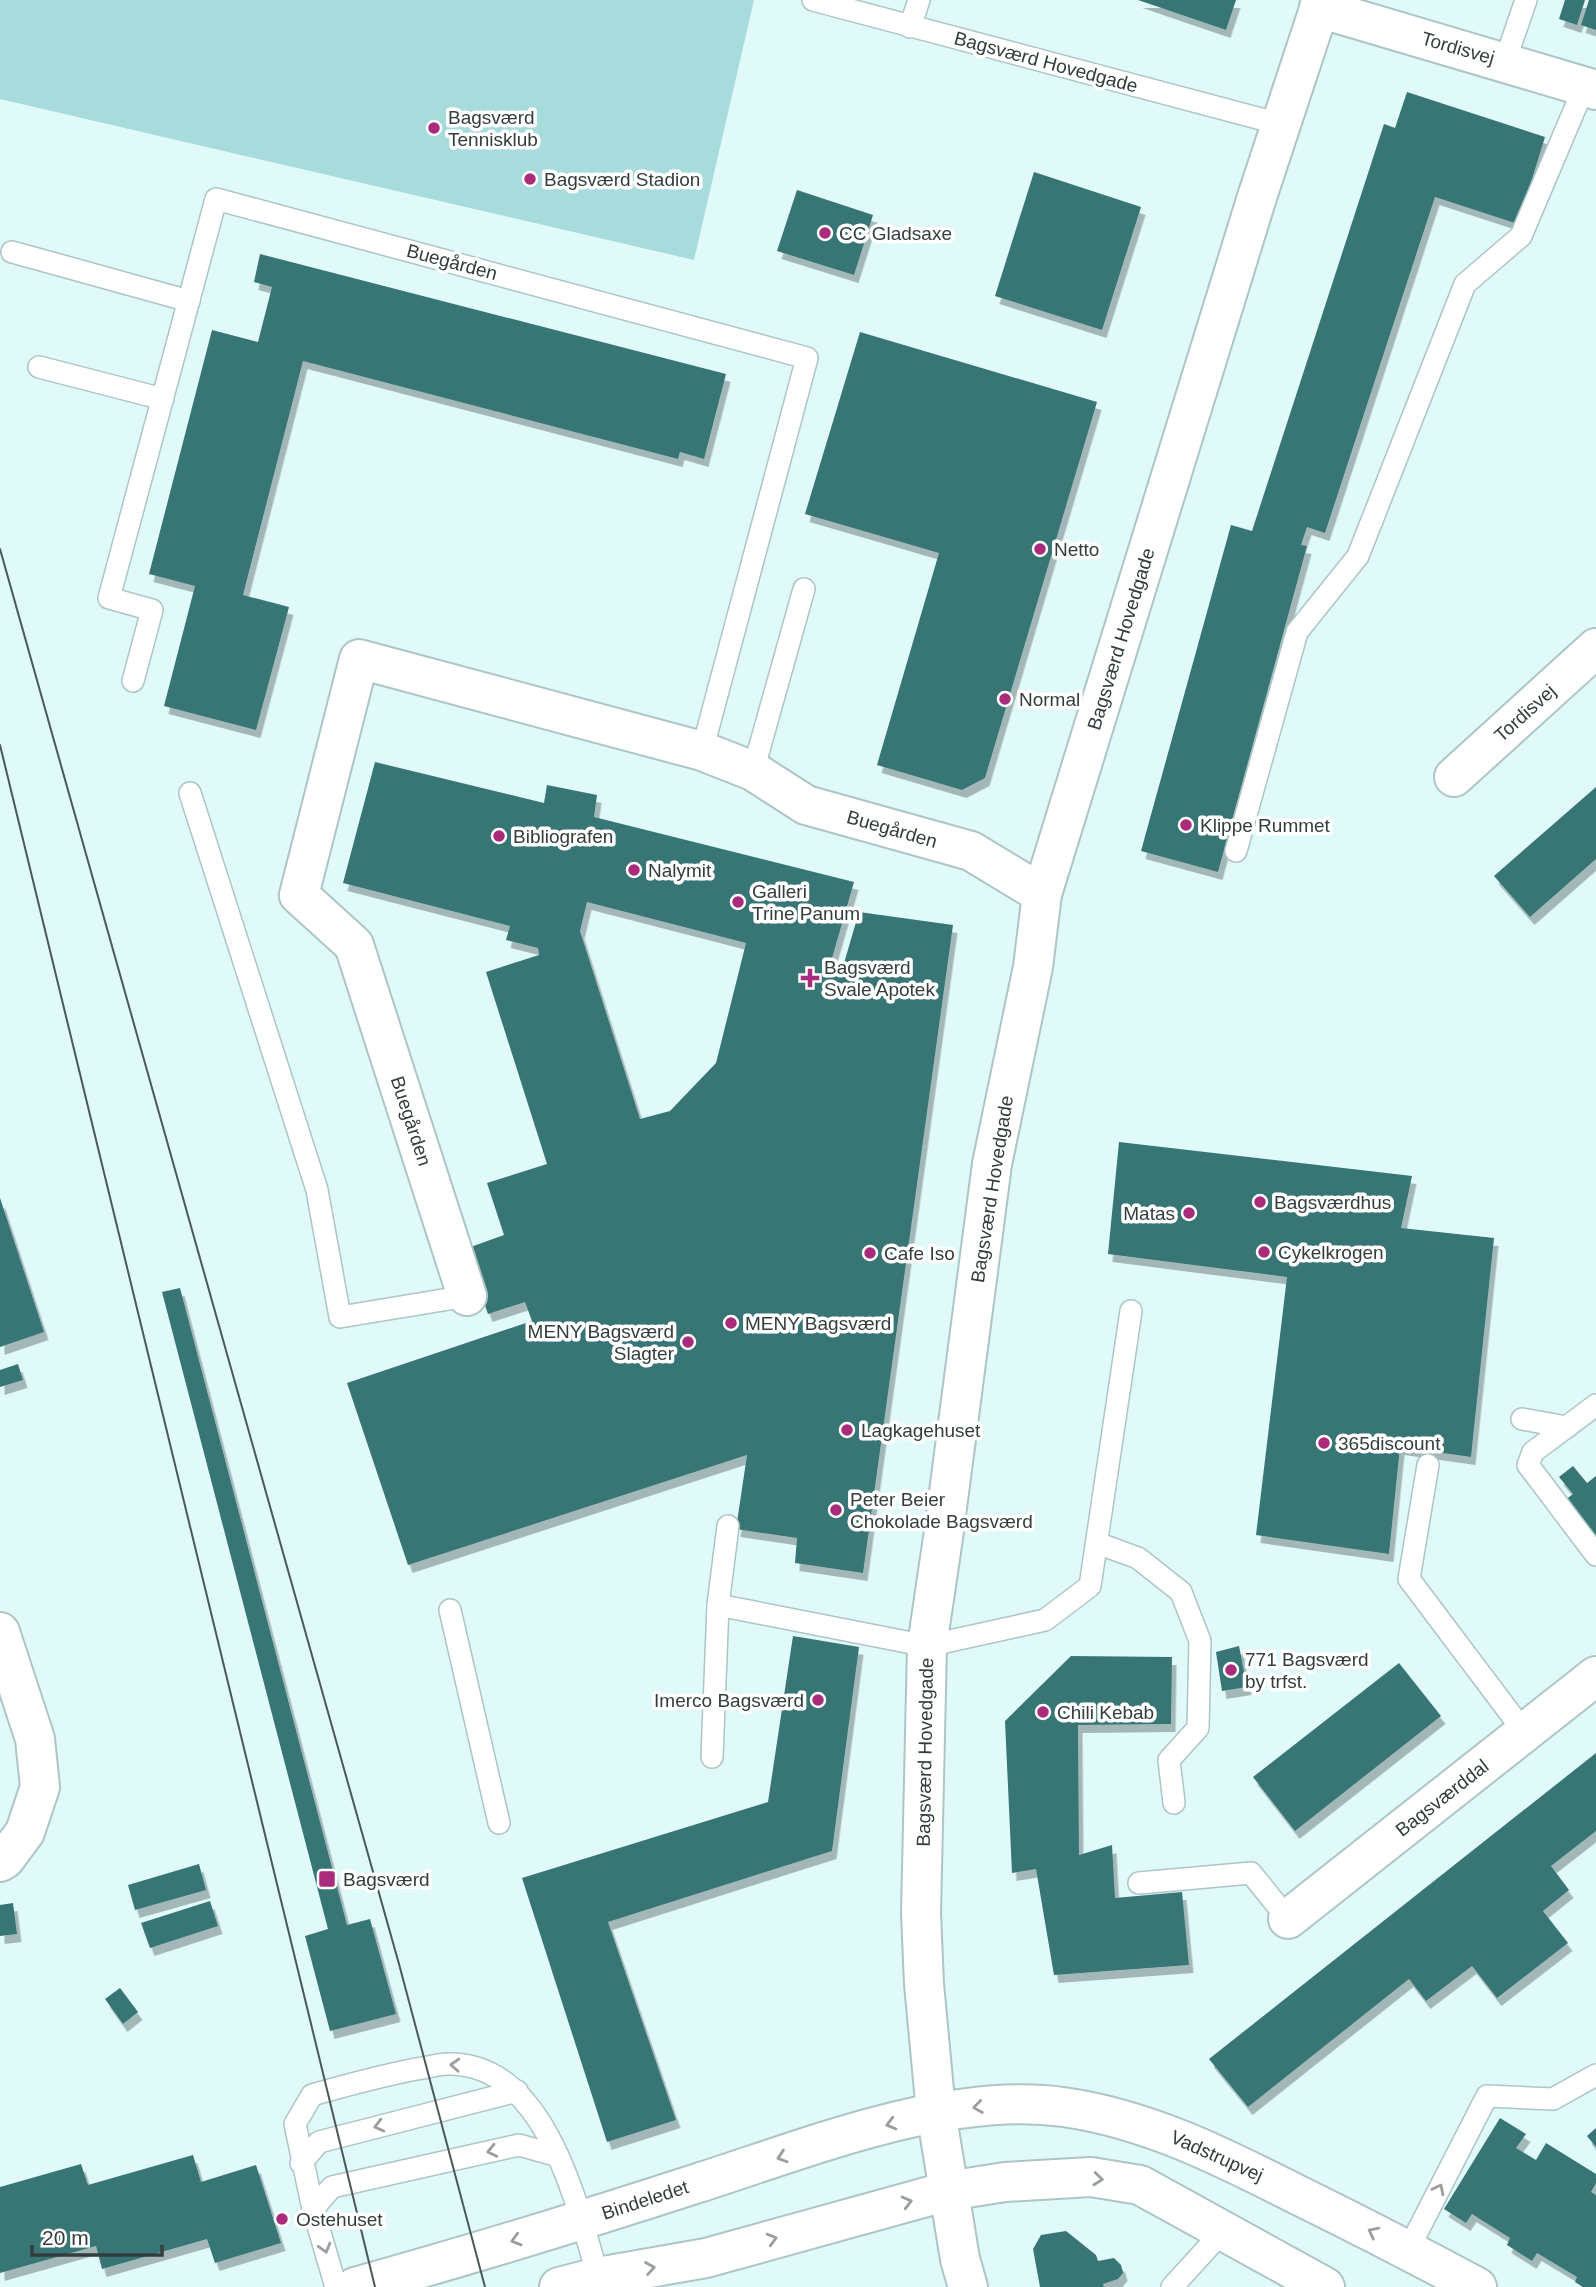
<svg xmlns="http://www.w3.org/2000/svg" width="1596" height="2287" viewBox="0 0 1596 2287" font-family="Helvetica,sans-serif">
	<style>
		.green { fill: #a8dbdc }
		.building { fill: #397475; fill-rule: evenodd; filter: url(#shadow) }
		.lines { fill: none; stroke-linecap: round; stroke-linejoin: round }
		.lane-casing { stroke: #adc5c5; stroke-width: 24 }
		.street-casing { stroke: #adc5c5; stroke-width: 42 }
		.secondary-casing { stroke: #adc5c5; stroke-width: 42 }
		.lane { stroke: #fff; stroke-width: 21 }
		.street { stroke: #fff; stroke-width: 38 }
		.secondary { stroke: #fff; stroke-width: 38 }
		.tram { stroke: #4c5859; stroke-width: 2 }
		.oneway { stroke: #9a9e9e }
		.poi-dot { fill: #aa2b7b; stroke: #fff; stroke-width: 2.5 }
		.labels { text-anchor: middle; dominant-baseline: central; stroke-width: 7; stroke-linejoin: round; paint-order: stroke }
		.street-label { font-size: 19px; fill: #343d3e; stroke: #fff }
		.poi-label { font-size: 19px; fill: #343d3e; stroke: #fff; text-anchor: start }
	</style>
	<defs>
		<filter id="shadow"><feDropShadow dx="4.5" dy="8" stdDeviation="0" flood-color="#0004"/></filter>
	</defs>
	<rect width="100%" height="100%" fill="#e0f9f9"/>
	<polygon class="green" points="0,0 754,0 694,260 0,99"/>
	<g class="building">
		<polygon points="1138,0 1236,0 1226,30"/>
		<polygon points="1565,0 1585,0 1577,25 1559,19"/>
		<polygon points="1589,0 1596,0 1596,30 1581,25"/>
		<polygon points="1407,92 1545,137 1518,224 1435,197 1325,533 1307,527 1301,545 1307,546 1218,872 1141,851 1231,525 1252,531 1384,124 1395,128"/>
		<polygon points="1034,172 1141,207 1102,330 995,296"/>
		<polygon points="797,190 873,215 854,275 777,251"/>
		<polygon points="260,254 726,374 704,459 680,452 678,459 303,361 243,595 289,607 256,730 164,706 195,586 149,574 212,330 258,342 272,287 254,282"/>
		<polygon points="860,332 1097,402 985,778 962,790 877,765 939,553 805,514"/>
		<path d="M 375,762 L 544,803 L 547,785 L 597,795 L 594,817 L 854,882 L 830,965 L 842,970 L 859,912 L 953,925 L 863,1573 L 795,1563 L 797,1538 L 736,1529 L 747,1455 L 408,1565 L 347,1383 L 532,1321 L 525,1302 L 488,1314 L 465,1249 L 504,1235 L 487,1183 L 547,1164 L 486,972 L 539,955 L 538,948 L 506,940 L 510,926 L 343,883 ZM 587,902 L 746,943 L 716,1063 L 670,1111 L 640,1119 L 580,931 Z"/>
		<polygon points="1596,787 1596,859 1530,917 1494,876"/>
		<polygon points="1119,1142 1412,1176 1401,1228 1494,1238 1471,1457 1400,1447 1389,1554 1256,1535 1287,1277 1108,1254"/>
		<polygon points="0,1198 44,1332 0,1347"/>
		<polygon points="180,1288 347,1925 370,1919 396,2014 330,2031 305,1936 328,1929 162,1292"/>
		<polygon points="18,1364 23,1380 0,1387 0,1370"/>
		<polygon points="1573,1466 1587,1483 1596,1476 1596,1542 1564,1501 1573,1494 1559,1477"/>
		<polygon points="793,1636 859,1647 832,1851 608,1922 676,2120 607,2142 522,1878 768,1802"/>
		<polygon points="1239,1646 1247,1687 1222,1691 1216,1652"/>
		<polygon points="1071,1656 1172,1657 1171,1724 1078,1725 1079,1855 1112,1845 1115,1898 1182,1892 1189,1965 1054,1975 1036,1869 1012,1873 1005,1721"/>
		<polygon points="1399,1663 1441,1716 1295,1831 1253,1777"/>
		<polygon points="1596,1753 1596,1831 1551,1866 1569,1890 1543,1911 1568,1943 1497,1998 1472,1966 1426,2001 1409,1979 1248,2107 1209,2059"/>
		<polygon points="199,1864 206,1890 135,1910 128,1885"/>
		<polygon points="210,1901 218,1926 150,1948 141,1923"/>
		<polygon points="13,1903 17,1934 0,1936 0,1905"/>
		<polygon points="120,1988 138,2012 123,2024 105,1999"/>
		<polygon points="1500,2118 1526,2134 1516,2148 1536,2160 1546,2143 1596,2174 1596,2183 1591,2192 1596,2195 1596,2287 1583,2287 1575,2282 1577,2277 1537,2253 1532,2261 1507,2245 1510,2238 1472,2214 1466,2223 1444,2209"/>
		<polygon points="1596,2128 1596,2147 1587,2136"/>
		<polygon points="193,2155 201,2182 256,2165 281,2243 215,2263 207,2239 102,2269 96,2246 0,2273 0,2187 81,2164 88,2185"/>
		<polygon points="1066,2231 1096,2255 1098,2261 1114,2258 1121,2265 1123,2273 1118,2279 1103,2284 1104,2287 1040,2287 1033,2249 1041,2235"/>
	</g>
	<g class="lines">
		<defs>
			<g id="lane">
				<polyline points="813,0 1280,124"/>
				<polyline points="910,27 919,0"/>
				<polyline points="1505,61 1526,0"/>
				<polyline points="12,252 189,301"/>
				<polyline points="39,367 163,399"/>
				<polyline points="133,681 152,610 109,598 216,199 807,358 702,751"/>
				<polyline points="753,771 804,589"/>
				<polyline points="190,793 317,1190 340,1317 467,1296"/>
				<polyline points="1236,851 1297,632 1358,556 1465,284 1521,236 1585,85"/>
				<polyline points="1596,1405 1533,1452 1528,1465 1596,1555"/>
				<polyline points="1522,1419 1567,1427"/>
				<polyline points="1428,1465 1409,1579 1525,1733"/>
				<polyline points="1097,1543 1138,1558 1181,1592 1200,1641 1198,1728 1169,1760 1174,1803"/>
				<polyline points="718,1605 927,1646 1045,1620 1090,1586 1131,1311"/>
				<polyline points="450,1610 499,1823"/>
				<polyline points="712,1757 718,1605 728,1526"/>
				<polyline points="1139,1883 1251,1873 1288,1919"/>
				<polyline points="301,2163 319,2142 517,2091"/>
				<polyline points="313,2209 332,2187 519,2145 558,2156"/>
				<polyline points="1408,2250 1487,2096 1553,2099 1596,2075"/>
				<path d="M 336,2287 L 313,2209 L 295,2124 L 312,2095 C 347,2085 381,2076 416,2069 C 427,2068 438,2064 448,2064 C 545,2062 577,2204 598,2277"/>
				<polyline points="1172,2287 1223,2231"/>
			</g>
			<g id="street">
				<polyline points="1319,8 1596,90"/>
				<polyline points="1454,777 1596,648"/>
				<polyline points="467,1296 354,945 299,895 359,659 702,751 753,771 806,805 971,851 1042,894"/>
				<polyline points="0,1632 35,1739 40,1787 25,1832 5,1859 0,1862"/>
				<polyline points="1288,1919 1596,1676"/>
			</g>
			<g id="secondary">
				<path d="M 355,2287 C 470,2255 584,2220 698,2183 C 808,2148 947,2091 1063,2107 C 1149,2119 1225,2158 1302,2197 C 1361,2226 1419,2256 1477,2287"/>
				<polyline points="559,2287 598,2277 706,2258 948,2191 1005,2182 1091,2177 1140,2185 1325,2287"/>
				<polyline points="968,2287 960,2259 936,2112 924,1984 921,1913 927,1646 943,1538 992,1164 1033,967 1042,894 1257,197 1322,0"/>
			</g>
		</defs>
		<use href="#lane" class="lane-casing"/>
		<use href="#street" class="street-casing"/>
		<use href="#secondary" class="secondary-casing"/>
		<use href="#lane" class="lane"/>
		<use href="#street" class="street"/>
		<use href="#secondary" class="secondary"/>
		<g class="tram">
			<polyline points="0,549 399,1964 485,2287"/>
			<polyline points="0,745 375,2287"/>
		</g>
	</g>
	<defs><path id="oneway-chevron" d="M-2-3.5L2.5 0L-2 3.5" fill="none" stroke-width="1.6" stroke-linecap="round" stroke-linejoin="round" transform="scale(1.75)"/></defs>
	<g class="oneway">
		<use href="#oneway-chevron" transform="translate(455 2065) rotate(-177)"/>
		<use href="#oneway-chevron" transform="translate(978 2107) rotate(172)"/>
		<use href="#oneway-chevron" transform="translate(891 2124) rotate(165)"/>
		<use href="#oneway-chevron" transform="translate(379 2126) rotate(166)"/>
		<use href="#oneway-chevron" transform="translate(492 2151) rotate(167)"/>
		<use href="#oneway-chevron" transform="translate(782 2157) rotate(162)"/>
		<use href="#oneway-chevron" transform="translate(1098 2179) rotate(6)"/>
		<use href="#oneway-chevron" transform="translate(1439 2189) rotate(-63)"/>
		<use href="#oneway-chevron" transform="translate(907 2202) rotate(-15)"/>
		<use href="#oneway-chevron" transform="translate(1373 2232) rotate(-153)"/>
		<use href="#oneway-chevron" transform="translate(772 2239) rotate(-16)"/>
		<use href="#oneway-chevron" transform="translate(516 2240) rotate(164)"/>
		<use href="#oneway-chevron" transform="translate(325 2248) rotate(74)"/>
		<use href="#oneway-chevron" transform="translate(650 2268) rotate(-10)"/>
	</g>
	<g class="poi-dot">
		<circle cx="434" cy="128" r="7"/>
		<circle cx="530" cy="179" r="7"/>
		<circle cx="825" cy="233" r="7"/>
		<circle cx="1040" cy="549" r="7"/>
		<circle cx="1005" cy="699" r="7"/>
		<circle cx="1186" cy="825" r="7"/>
		<circle cx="499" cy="836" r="7"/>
		<circle cx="634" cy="870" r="7"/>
		<circle cx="738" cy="902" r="7"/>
		<path d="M806.5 967.5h7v7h7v7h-7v7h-7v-7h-7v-7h7z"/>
		<circle cx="1260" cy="1202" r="7"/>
		<circle cx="1189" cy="1213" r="7"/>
		<circle cx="1264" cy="1252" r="7"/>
		<circle cx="870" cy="1253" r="7"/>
		<circle cx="731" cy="1323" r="7"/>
		<circle cx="688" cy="1342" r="7"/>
		<circle cx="847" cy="1430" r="7"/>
		<circle cx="1324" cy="1443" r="7"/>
		<circle cx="836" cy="1510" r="7"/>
		<circle cx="1231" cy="1670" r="7"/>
		<circle cx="818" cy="1700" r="7"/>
		<circle cx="1043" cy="1712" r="7"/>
		<rect x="318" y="1870" width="18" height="18" rx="3.5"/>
		<circle cx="282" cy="2219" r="7"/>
	</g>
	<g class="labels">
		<g class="street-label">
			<text transform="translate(1458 48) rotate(16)">Tordisvej</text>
			<text transform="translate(1046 62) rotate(15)">Bagsværd Hovedgade</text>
			<text transform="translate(452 262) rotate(15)">Buegården</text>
			<text transform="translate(1121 639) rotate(-73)">Bagsværd Hovedgade</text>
			<text transform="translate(1525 713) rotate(-42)">Tordisvej</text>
			<text transform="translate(892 829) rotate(16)">Buegården</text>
			<text transform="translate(411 1121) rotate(72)">Buegården</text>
			<text transform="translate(992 1189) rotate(-81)">Bagsværd Hovedgade</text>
			<text transform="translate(925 1752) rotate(-89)">Bagsværd Hovedgade</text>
			<text transform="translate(1442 1798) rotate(-38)">Bagsværddal</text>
			<text transform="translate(1217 2156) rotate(24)">Vadstrupvej</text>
			<text transform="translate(645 2200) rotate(-18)">Bindeledet</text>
		</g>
		<g class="poi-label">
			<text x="448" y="117">Bagsværd<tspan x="448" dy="22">Tennisklub</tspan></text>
			<text x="544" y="179">Bagsværd Stadion</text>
			<text x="839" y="233">CC Gladsaxe</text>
			<text x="1054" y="549">Netto</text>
			<text x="1019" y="699">Normal</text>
			<text x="1200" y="825">Klippe Rummet</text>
			<text x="513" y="836">Bibliografen</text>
			<text x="648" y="870">Nalymit</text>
			<text x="752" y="891">Galleri<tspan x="752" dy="22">Trine Panum</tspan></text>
			<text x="824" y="967">Bagsværd<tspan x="824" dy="22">Svale Apotek</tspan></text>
			<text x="1274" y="1202">Bagsværdhus</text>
			<text x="1175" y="1213" text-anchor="end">Matas</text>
			<text x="1278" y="1252">Cykelkrogen</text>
			<text x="884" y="1253">Cafe Iso</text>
			<text x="745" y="1323">MENY Bagsværd</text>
			<text x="674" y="1331" text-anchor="end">MENY Bagsværd<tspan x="674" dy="22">Slagter</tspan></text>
			<text x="861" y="1430">Lagkagehuset</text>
			<text x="1338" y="1443">365discount</text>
			<text x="850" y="1499">Peter Beier<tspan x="850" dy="22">Chokolade Bagsværd</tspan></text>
			<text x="1245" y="1659">771 Bagsværd<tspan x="1245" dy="22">by trfst.</tspan></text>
			<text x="804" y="1700" text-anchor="end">Imerco Bagsværd</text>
			<text x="1057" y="1712">Chili Kebab</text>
			<text x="343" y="1879">Bagsværd</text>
			<text x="296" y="2219">Ostehuset</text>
		</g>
	</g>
	<path d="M32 2245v10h130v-10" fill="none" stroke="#343d3e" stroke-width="3.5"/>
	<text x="42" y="2245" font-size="21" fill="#343d3e" stroke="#ffffff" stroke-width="5" paint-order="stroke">20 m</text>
</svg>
